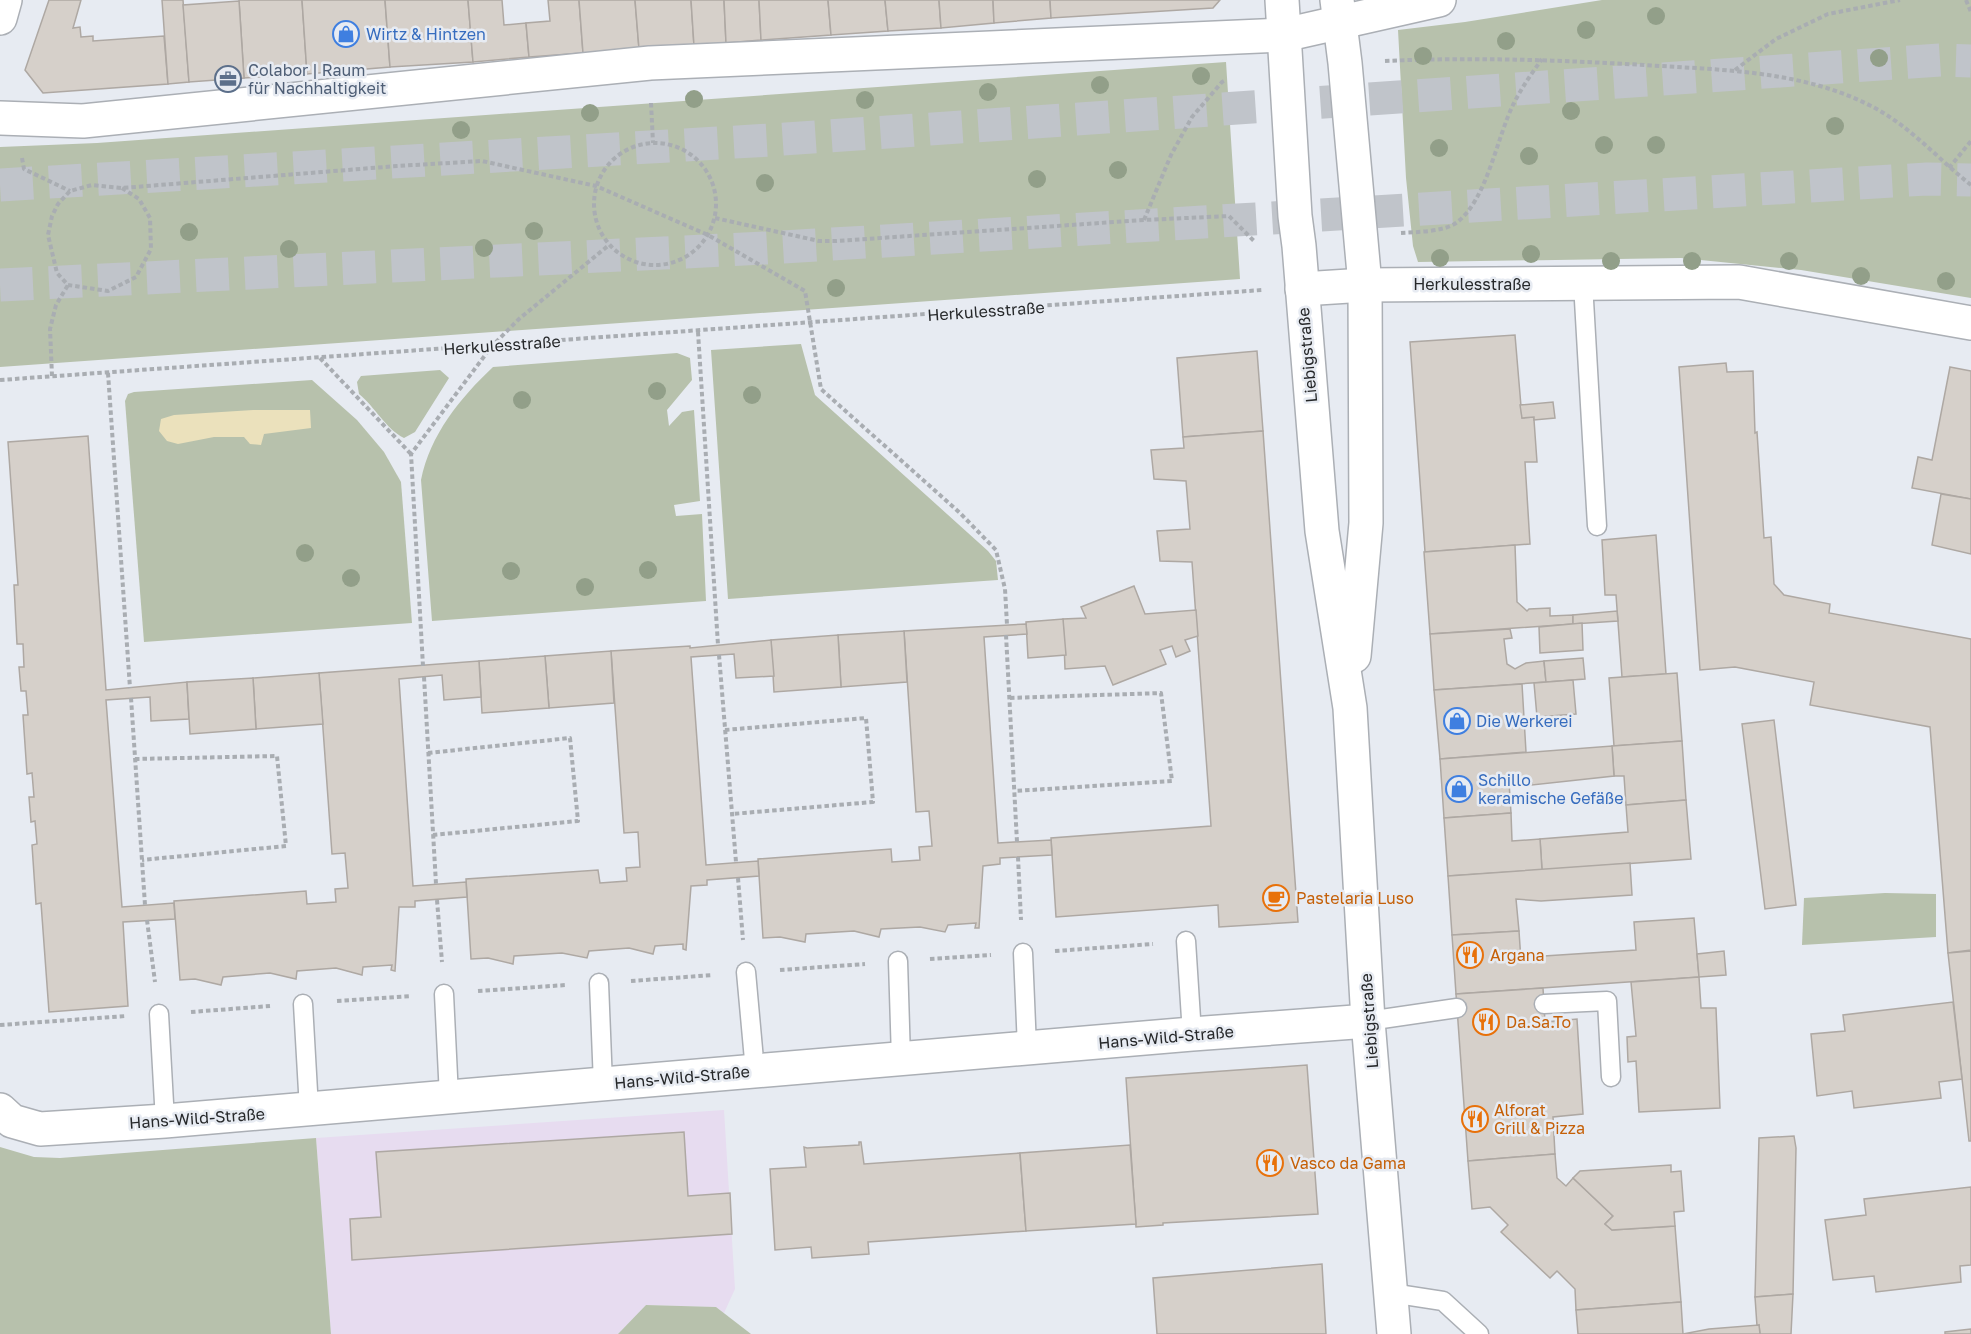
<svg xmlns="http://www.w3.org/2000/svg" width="1971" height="1334" viewBox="0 0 1971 1334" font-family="'Golos Text',sans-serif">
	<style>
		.education { fill: #e7dcf0 }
		.green { fill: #b7c1ac }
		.sand { fill: #ebe1bc }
		.building { fill: #d6d0ca; stroke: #aea8a3; stroke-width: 1.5 }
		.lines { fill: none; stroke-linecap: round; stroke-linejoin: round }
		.trunk-tunnel { stroke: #c0c4ca; stroke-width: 33; stroke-dasharray: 33 16; stroke-linecap: butt }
		.service-casing { stroke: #abafb5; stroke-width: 21 }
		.minor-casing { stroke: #abafb5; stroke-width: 36 }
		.tertiary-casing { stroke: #abafb5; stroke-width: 36 }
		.path { stroke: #a9adb2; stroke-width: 4; stroke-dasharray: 4.5 3; stroke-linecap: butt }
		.service { stroke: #fff; stroke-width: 18 }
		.minor { stroke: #fff; stroke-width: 33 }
		.tertiary { stroke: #fff; stroke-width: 33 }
		.tree { fill: #929f89 }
		.labels { text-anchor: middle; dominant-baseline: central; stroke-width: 5; stroke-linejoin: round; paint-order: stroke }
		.shop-label { font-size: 16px; fill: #366cbe; stroke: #e7ebf2; text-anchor: start }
		.service-label { font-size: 16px; fill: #4e5e75; stroke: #e7ebf2; text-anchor: start }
		.street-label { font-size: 16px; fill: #26282a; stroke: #e7ebf2 }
		.food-label { font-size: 16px; fill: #c56008; stroke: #e7ebf2; text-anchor: start }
	</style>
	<rect width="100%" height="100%" fill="#e7ebf2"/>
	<polygon class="education" points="724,1110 735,1289 724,1313 716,1307 646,1305 618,1334 331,1334 316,1138"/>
	<g class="green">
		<polygon points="1602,0 1971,0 1971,298 1801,270 1681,258 1418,262 1413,246 1406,178 1398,30 1465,22"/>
		<polygon points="1226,62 1240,279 0,367 0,147 97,143"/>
		<polygon points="801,344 815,395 988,551 996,561 998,580 728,599 711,350"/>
		<path d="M 677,353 L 690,358 L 692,380 L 667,410 L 669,426 L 682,412 L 694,410 L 700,501 L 674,505 L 676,516 L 702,514 L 706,601 L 432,621 L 421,480 C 430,435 460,398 493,367 Z"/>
		<path d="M 440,370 L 449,378 L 415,432 L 404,438 C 386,429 375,407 359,394 L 357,382 L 361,376 Z"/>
		<polygon points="312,380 357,420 384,452 401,482 412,623 144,642 125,401 128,394 134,392"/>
		<polygon points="1885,893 1936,894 1936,937 1802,945 1804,898"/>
		<polygon points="316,1138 331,1334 0,1334 0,1147 34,1157 60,1158"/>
		<polygon points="646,1305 716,1307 751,1334 618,1334"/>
	</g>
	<polygon class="sand" points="253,410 310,410 311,428 264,434 261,445 250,444 244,437 214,437 178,444 167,441 159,431 161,419 174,415"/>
	<g class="building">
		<polygon points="49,0 81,0 73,28 80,27 81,37 93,36 93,41 164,36 168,84 43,93 25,70"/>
		<polygon points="162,0 183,0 189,82 168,84"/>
		<polygon points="239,0 302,0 307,74 244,78"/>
		<polygon points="302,0 385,0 390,67 307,74"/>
		<polygon points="385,0 468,0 473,62 390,67"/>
		<polygon points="468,0 502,0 504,25 526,23 529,57 473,62"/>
		<polygon points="548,0 579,0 583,53 529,57 526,23 550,21"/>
		<polygon points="579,0 635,0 639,49 583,53"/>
		<polygon points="635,0 691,0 694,46 639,49"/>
		<polygon points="691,0 724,0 726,43 694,46"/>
		<polygon points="724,0 759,0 761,40 726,43"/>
		<polygon points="759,0 828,0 831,35 761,40"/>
		<polygon points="828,0 885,0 888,31 831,35"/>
		<polygon points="885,0 939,0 941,28 888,31"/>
		<polygon points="939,0 993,0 994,23 941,28"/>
		<polygon points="993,0 1050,0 1051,18 994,23"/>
		<polygon points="1050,0 1220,0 1213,8 1051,18"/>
		<polygon points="239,1 244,78 189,82 183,5"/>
		<polygon points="1515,335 1522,418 1534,417 1534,420 1537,462 1525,462 1530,544 1425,552 1410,342"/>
		<polygon points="1257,351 1263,431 1183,437 1177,358"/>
		<polygon points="1726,363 1727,372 1753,371 1755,433 1757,432 1764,538 1771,537 1774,584 1784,595 1830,604 1829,613 1971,639 1971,950 1948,953 1930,727 1810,705 1814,682 1735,667 1700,670 1679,367"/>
		<polygon points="1950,367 1971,371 1971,499 1912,488 1918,457 1932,460"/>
		<polygon points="1553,402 1555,418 1534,420 1534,417 1522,418 1520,405"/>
		<polygon points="1263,431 1298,922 1219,927 1218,905 1056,917 1051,838 1211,826 1192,562 1160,561 1157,531 1190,529 1186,481 1154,479 1151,450 1184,448 1183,437"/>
		<polygon points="88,436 106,690 187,682 189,719 151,721 150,697 106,700 122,907 174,903 175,919 123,922 128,1006 49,1012 41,903 36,904 32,845 37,844 35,821 31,822 29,797 34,797 32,773 27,774 23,715 28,715 26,691 21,691 19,667 24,667 23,644 17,644 14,585 18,585 8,442"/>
		<polygon points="1941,494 1971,499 1971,554 1932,545"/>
		<polygon points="1656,535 1666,674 1622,677 1616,595 1605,595 1602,540"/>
		<polygon points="1515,545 1517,602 1527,611 1529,609 1550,608 1550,616 1573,615 1573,624 1430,634 1424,552"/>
		<polygon points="1134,586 1145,614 1196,610 1198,636 1185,640 1190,651 1176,657 1172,646 1160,650 1166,664 1113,685 1105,666 1065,669 1063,619 1086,618 1081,607"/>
		<polygon points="1617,611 1618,621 1573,624 1573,615"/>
		<polygon points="1063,619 1066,655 1028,658 1026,622"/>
		<polygon points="1582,623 1583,650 1540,653 1539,627"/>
		<polygon points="1026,624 1027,634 984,637 998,843 1051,840 1052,855 1000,858 1000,864 983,866 979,928 975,928 976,923 948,925 945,932 920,927 881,929 879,937 854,931 806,934 805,942 780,937 763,938 758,859 891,849 892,862 920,860 919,847 932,846 929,811 916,812 904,631"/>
		<polygon points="1510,629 1512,638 1504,639 1507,664 1515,669 1526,663 1544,661 1546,682 1434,690 1430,634"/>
		<polygon points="904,631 907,682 841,687 838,635"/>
		<polygon points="838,635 841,687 774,692 771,640"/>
		<polygon points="771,640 774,676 736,678 734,654 691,657 706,865 758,861 759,876 707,880 707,885 691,886 686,950 683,949 683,944 655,946 653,954 629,948 589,951 587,958 562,953 514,956 513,964 488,958 471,959 466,879 598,870 600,883 627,881 626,868 640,867 638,832 624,833 611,651 690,646 690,648"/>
		<polygon points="611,651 614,703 549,708 545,656"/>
		<polygon points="545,656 549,708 482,713 479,661"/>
		<polygon points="1583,658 1585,679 1546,682 1544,661"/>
		<polygon points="479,661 481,697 444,700 442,675 399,679 413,886 466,882 467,897 415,901 415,907 399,907 395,971 391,970 392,965 363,967 362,975 336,968 297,971 296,979 270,973 223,977 221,985 195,979 180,980 174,901 306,891 307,904 336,902 335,889 348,888 345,853 332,854 319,673"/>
		<polygon points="319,673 323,724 256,729 253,678"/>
		<polygon points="1677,673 1682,741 1614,746 1609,678"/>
		<polygon points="253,678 256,729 190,734 187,682"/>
		<polygon points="1573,680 1576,714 1537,717 1534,683"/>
		<polygon points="1522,684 1526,752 1440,759 1434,690"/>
		<polygon points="1774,720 1796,905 1765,909 1742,724"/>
		<polygon points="1682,741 1686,800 1626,805 1624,776 1614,776 1612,746"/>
		<polygon points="1612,746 1614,776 1532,785 1532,783 1509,782 1511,813 1444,818 1440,759"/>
		<polygon points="1686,800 1691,859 1542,870 1540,839 1628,832 1626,805"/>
		<polygon points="1511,813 1512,841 1540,839 1542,870 1448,876 1444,818"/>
		<polygon points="1630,863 1632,895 1541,901 1516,899 1519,931 1452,935 1448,876"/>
		<polygon points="1694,918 1699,977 1456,994 1452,935 1519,931 1521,961 1544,956 1636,950 1634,922"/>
		<polygon points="1724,951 1726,975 1699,977 1697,954"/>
		<polygon points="1971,951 1971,1141 1969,1141 1948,953"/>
		<polygon points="1699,977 1701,1008 1716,1008 1720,1108 1639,1112 1636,1061 1628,1062 1627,1037 1636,1036 1631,982"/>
		<polygon points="1543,988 1545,1022 1577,1019 1583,1114 1553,1117 1555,1154 1468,1161 1456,994"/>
		<polygon points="1953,1002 1962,1079 1939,1082 1941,1098 1854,1108 1852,1091 1817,1096 1811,1034 1845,1031 1843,1015"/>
		<polygon points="1307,1065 1318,1214 1163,1223 1163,1225 1136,1227 1126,1078"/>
		<polygon points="684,1132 688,1196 730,1193 732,1234 352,1260 350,1219 381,1217 376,1152"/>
		<polygon points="1794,1136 1796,1148 1793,1294 1755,1297 1759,1138"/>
		<polygon points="859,1142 861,1142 864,1164 1020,1153 1026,1231 868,1242 869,1254 812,1258 811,1247 775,1250 770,1169 806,1167 804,1147 807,1148 859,1145"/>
		<polygon points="1130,1145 1136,1224 1026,1231 1020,1153"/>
		<polygon points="1555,1154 1557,1178 1566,1186 1573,1178 1613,1216 1605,1224 1612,1230 1675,1226 1681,1302 1576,1310 1575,1289 1557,1271 1550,1278 1501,1232 1508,1225 1490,1207 1472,1209 1468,1161"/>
		<polygon points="1671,1165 1671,1172 1681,1171 1684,1211 1674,1212 1675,1226 1612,1230 1605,1224 1613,1216 1573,1178 1580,1171"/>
		<polygon points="1971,1187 1971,1265 1960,1266 1961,1282 1876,1292 1874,1276 1833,1280 1825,1220 1866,1215 1864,1199"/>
		<polygon points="1322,1264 1326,1334 1157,1334 1153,1278"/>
		<polygon points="1793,1294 1791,1334 1760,1334 1759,1325 1757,1326 1755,1297"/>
		<polygon points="1681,1302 1683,1334 1578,1334 1576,1310"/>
		<polygon points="1759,1325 1760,1334 1683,1334 1709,1329"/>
		<polygon points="1971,1329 1971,1334 1945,1334 1945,1332"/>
	</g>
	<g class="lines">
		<g class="trunk-tunnel">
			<polyline points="0,185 770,140 1941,60 1971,61"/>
			<polyline points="0,285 766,248 1927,179 1971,180"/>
		</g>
		<defs>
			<g id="service">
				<polyline points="1583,283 1597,526"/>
				<polyline points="1186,941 1192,1034"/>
				<polyline points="1023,953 1027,1048"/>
				<polyline points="898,961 901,1059"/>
				<polyline points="746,972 755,1071"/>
				<polyline points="599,983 603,1084"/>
				<polyline points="444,994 449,1097"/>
				<polyline points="303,1004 309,1109"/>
				<polyline points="1544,1004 1607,1001 1611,1077"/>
				<polyline points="159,1014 165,1121"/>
				<polyline points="1368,1021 1457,1008"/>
				<polyline points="1391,1293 1443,1301 1479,1334"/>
			</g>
			<g id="minor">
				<polyline points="0,18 5,0"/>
				<polyline points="0,118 83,121 650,63 1284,35 1439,0"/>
				<polyline points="1302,289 1365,285 1739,282 1971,323"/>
				<polyline points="0,1110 12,1121 40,1129 165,1121 1192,1034 1368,1021"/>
			</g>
			<g id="tertiary">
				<polyline points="1282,0 1295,216 1299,246 1322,531 1350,708 1368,1021 1394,1334"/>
				<polyline points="1337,0 1345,63 1365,285 1366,523 1354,656"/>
			</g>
		</defs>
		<use href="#service" class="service-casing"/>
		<use href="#minor" class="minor-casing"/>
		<use href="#tertiary" class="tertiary-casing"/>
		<g class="path">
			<polyline points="1966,0 1971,12"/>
			<path d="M 1385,61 C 1471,57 1558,60 1644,65 C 1721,70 1801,70 1871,106 C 1909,125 1938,159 1971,185"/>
			<polyline points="1735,70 1776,39 1828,14 1900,0"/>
			<polyline points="651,103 653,143"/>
			<circle cx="655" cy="204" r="61"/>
			<polyline points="22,158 24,169 70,191"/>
			<polyline points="1949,168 1971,141"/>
			<polyline points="122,188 139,199 150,218 151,249 136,277 108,291 68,285 57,273 48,235 52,216 58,204 70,191 92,185 122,188 397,166 482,161 596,186 708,235 805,291 821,389 960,513 996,550 1005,589 1007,625"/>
			<polyline points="715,218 819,241 836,241 1144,220 1229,216 1255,242"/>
			<polyline points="1144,220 1171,155 1192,117 1222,82 1226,80"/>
			<path d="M 1401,233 C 1416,232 1443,232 1456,223 C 1487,201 1497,136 1514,103 C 1522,87 1532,73 1542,59"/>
			<polyline points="698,332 718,645"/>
			<polyline points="320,358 411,454"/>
			<polyline points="108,373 130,688"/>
			<polyline points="52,376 50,329 56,305 68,285"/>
			<polyline points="0,380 1262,290"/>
			<polyline points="1006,635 1017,842"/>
			<polyline points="719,655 736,862"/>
			<polyline points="423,666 411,454 492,346 519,319 609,245"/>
			<polyline points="424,677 436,884"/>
			<polyline points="131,698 145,905"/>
			<polyline points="1010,698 1161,693 1172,781 1015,791"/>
			<polyline points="725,730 866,718 873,802 732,814"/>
			<polyline points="428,753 570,738 578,821 433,835"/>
			<polyline points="135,759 277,756 286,846 142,860"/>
			<polyline points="1018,857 1021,920"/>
			<polyline points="738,878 743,940"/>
			<polyline points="437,900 442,962"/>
			<polyline points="147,920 155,982"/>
			<polyline points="1055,951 1153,944"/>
			<polyline points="930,959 991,955"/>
			<polyline points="780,970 865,964"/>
			<polyline points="631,981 713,975"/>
			<polyline points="478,991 566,985"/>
			<polyline points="337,1001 411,996"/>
			<polyline points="191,1012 270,1006"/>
			<polyline points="0,1025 126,1016"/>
		</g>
		<use href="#service" class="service"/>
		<use href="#minor" class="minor"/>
		<use href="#tertiary" class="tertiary"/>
	</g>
	<g class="tree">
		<circle cx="1656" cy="16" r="9"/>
		<circle cx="1586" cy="30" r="9"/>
		<circle cx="1506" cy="41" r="9"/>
		<circle cx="1423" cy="56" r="9"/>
		<circle cx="1879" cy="58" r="9"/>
		<circle cx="1201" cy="76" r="9"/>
		<circle cx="1100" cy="85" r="9"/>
		<circle cx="988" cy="92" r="9"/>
		<circle cx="694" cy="99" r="9"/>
		<circle cx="865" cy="100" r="9"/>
		<circle cx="1571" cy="111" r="9"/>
		<circle cx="590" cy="113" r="9"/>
		<circle cx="1835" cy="126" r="9"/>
		<circle cx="461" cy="130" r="9"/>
		<circle cx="1604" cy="145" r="9"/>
		<circle cx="1656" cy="145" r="9"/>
		<circle cx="1439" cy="148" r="9"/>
		<circle cx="1529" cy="156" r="9"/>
		<circle cx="1118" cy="170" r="9"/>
		<circle cx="1037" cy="179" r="9"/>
		<circle cx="765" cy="183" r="9"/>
		<circle cx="534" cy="231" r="9"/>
		<circle cx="189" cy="232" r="9"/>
		<circle cx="484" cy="248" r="9"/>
		<circle cx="289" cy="249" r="9"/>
		<circle cx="1531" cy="254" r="9"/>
		<circle cx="1440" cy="258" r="9"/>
		<circle cx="1611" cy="261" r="9"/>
		<circle cx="1692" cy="261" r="9"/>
		<circle cx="1789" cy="261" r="9"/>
		<circle cx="1861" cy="276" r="9"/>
		<circle cx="1946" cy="281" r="9"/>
		<circle cx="836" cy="288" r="9"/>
		<circle cx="657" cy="391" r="9"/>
		<circle cx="752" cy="395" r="9"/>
		<circle cx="522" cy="400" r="9"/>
		<circle cx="305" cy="553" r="9"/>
		<circle cx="648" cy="570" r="9"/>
		<circle cx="511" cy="571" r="9"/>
		<circle cx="351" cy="578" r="9"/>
		<circle cx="585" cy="587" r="9"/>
	</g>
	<defs>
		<symbol id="shop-ring" viewBox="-11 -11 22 22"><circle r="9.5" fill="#e7ebf2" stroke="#3f7fe0" stroke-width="1.5"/><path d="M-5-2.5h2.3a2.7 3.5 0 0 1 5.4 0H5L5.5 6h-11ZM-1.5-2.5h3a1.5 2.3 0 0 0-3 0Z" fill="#3f7fe0"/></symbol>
		<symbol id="office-ring" viewBox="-11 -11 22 22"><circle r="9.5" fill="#e7ebf2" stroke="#5c6f8a" stroke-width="1.5"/><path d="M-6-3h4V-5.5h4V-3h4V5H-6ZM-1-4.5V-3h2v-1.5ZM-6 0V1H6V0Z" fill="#5c6f8a"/></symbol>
		<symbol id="cafe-ring" viewBox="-11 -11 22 22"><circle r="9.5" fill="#e7ebf2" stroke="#e8710a" stroke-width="1.5"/><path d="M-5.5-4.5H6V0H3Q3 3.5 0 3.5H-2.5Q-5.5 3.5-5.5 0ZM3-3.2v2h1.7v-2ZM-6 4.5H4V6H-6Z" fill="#e8710a"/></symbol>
		<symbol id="restaurant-ring" viewBox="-11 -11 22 22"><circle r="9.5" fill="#e7ebf2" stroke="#e8710a" stroke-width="1.5"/><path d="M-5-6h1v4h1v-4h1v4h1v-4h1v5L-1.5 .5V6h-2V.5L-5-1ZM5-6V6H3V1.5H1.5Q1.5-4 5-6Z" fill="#e8710a"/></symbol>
	</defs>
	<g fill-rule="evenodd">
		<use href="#shop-ring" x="331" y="19" width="30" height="30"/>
		<use href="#office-ring" x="213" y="64" width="30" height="30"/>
		<use href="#shop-ring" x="1442" y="706" width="30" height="30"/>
		<use href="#shop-ring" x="1444" y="774" width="30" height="30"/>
		<use href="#cafe-ring" x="1261" y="883" width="30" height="30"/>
		<use href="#restaurant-ring" x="1455" y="940" width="30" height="30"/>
		<use href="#restaurant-ring" x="1471" y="1007" width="30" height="30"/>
		<use href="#restaurant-ring" x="1460" y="1104" width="30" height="30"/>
		<use href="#restaurant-ring" x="1255" y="1148" width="30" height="30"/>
	</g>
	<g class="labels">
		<g class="shop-label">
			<text x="366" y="34">Wirtz &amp; Hintzen</text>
			<text x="1476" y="721">Die Werkerei</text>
			<text x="1478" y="780">Schillo<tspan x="1478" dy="18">keramische Gefäße</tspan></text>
		</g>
		<g class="service-label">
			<text x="248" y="70">Colabor | Raum<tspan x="248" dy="18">für Nachhaltigkeit</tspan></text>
		</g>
		<g class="street-label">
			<text x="1472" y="284">Herkulesstraße</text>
			<text transform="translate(986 311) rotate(-4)">Herkulesstraße</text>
			<text transform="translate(502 345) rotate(-4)">Herkulesstraße</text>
			<text transform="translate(1307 355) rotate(-95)">Liebigstraße</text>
			<text transform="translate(1369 1021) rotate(-94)">Liebigstraße</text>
			<text transform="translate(1166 1037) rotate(-5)">Hans-Wild-Straße</text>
			<text transform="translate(682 1077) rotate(-5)">Hans-Wild-Straße</text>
			<text transform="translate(197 1118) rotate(-4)">Hans-Wild-Straße</text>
		</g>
		<g class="food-label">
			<text x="1296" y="898">Pastelaria Luso</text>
			<text x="1490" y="955">Argana</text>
			<text x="1506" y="1022">Da.Sa.To</text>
			<text x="1494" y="1110">Alforat<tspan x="1494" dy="18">Grill &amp; Pizza</tspan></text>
			<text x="1290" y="1163">Vasco da Gama</text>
		</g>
	</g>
</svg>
